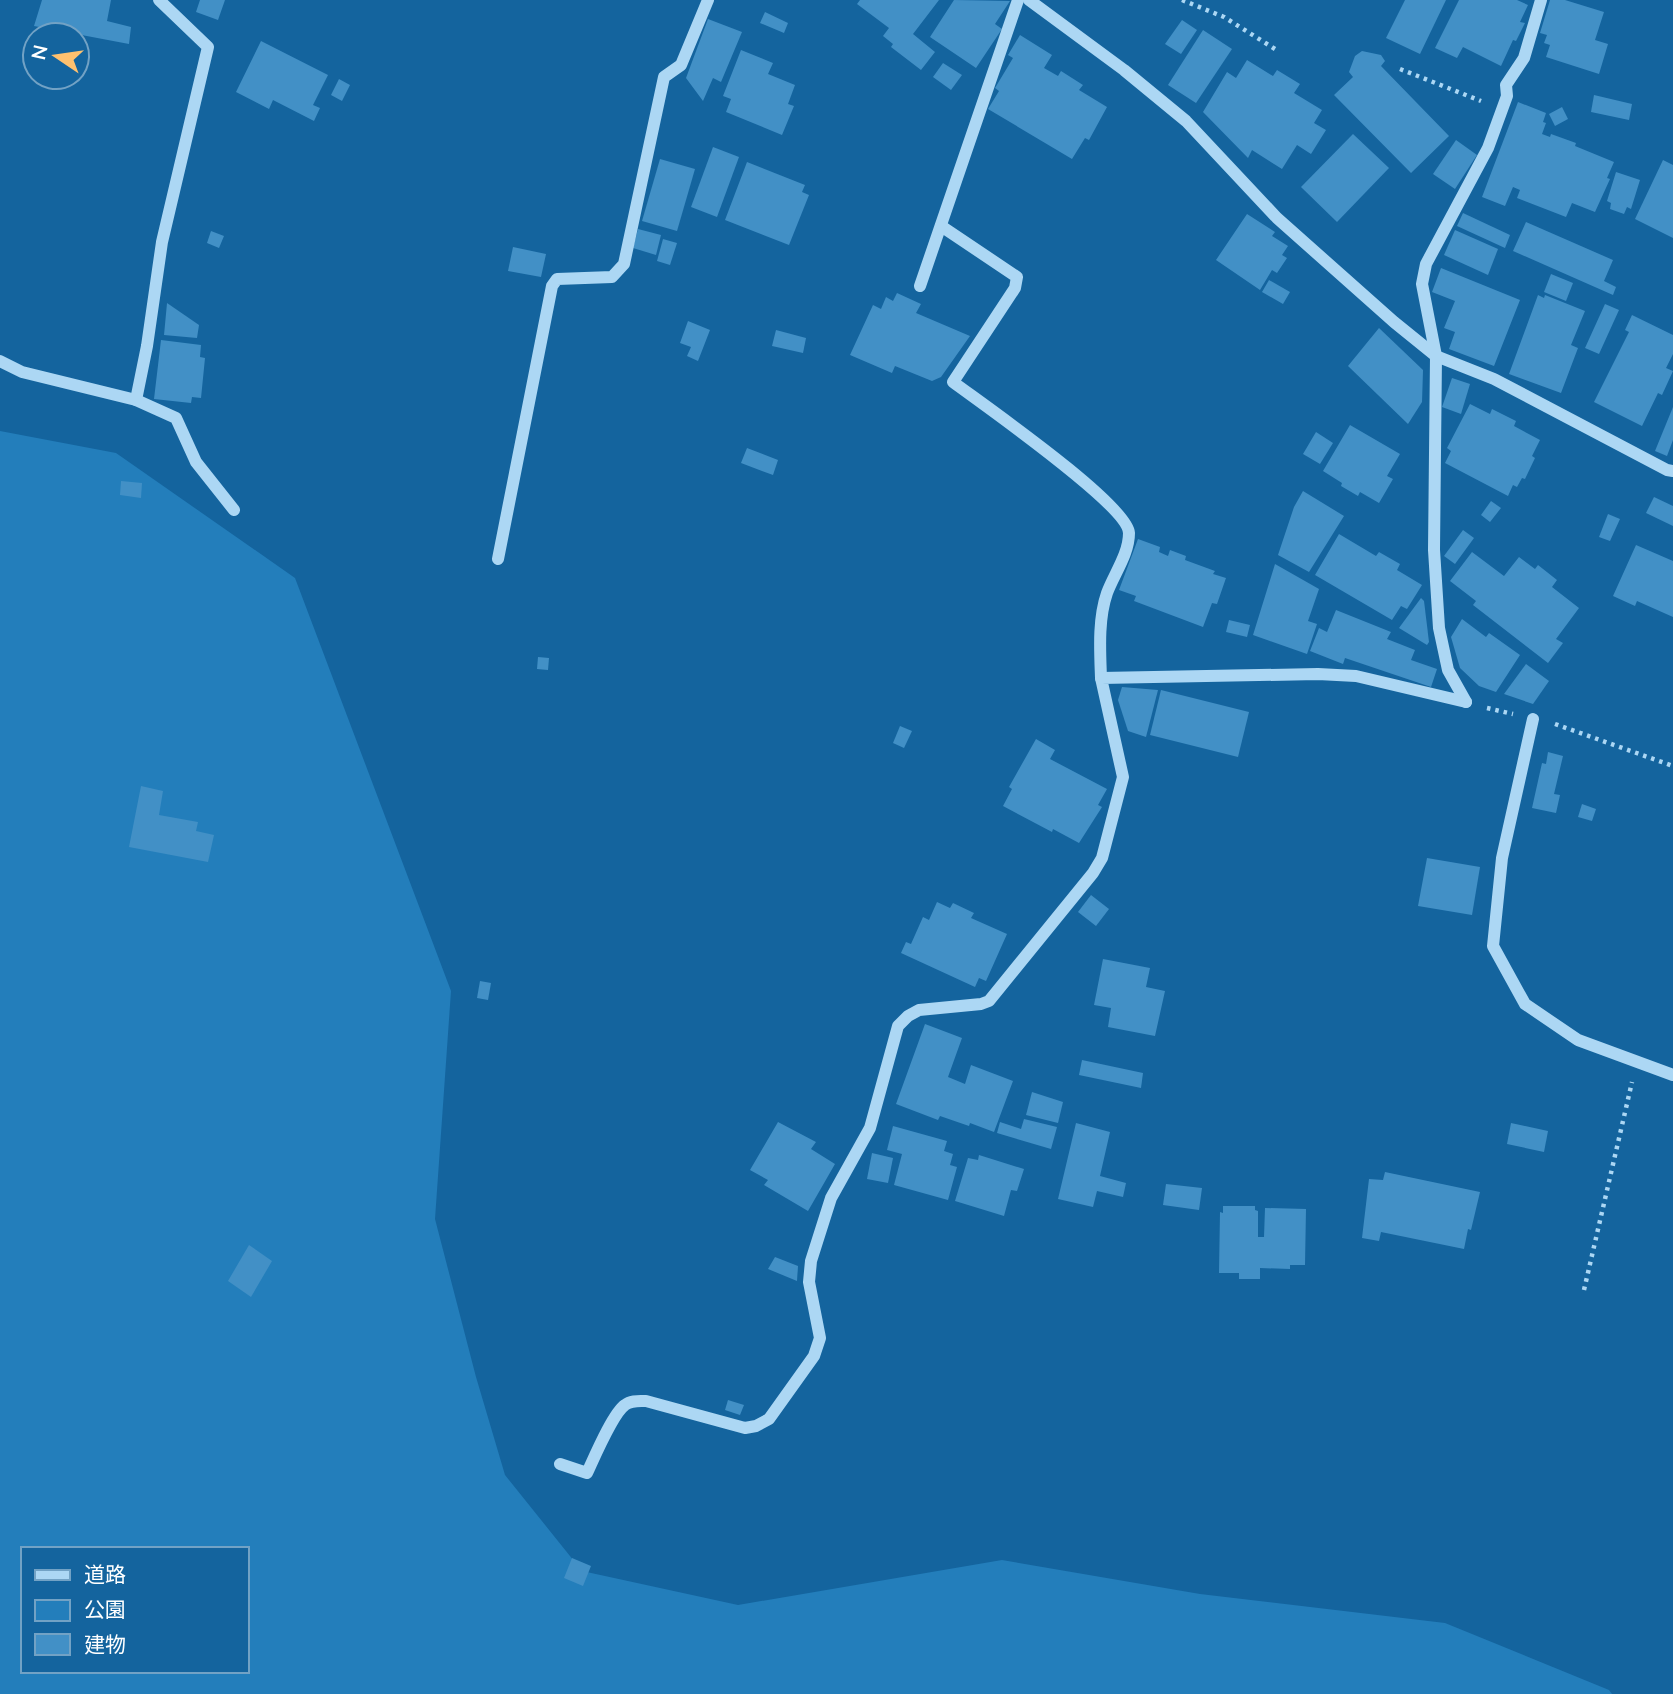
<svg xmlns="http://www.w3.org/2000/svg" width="1673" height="1694" viewBox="0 0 1673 1694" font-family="Lato,'Noto Sans JP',sans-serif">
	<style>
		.green { fill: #237ebb; fill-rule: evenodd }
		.building { fill: #4290c6 }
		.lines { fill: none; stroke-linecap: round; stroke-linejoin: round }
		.path { stroke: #acd7f4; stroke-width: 4.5; stroke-dasharray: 3.5 5; stroke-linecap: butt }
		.minor { stroke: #acd7f4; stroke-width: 12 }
	</style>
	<rect width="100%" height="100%" fill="#14649e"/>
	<path class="green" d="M 0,431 L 116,453 L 295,578 L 451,991 L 435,1219 L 476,1377 L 505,1475 L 582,1571 L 738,1605 L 1002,1560 L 1200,1594 L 1445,1623 L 1609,1690 L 1612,1694 L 0,1694 ZM 23,1549 L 247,1549 L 247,1671 L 23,1671 Z"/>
	<g class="building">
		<polygon points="42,0 111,0 107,21 131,27 129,44 34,26"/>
		<polygon points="200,0 225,0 218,20 196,12"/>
		<polygon points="860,0 939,0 913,34 935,52 921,70 891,47 893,44 883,36 889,28 857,4"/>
		<polygon points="954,0 1010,1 995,24 1002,29 976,68 930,37"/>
		<polygon points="1405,0 1446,0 1420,54 1386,38"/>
		<polygon points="1459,0 1517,0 1528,5 1520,22 1525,23 1516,41 1513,40 1501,66 1463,47 1457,58 1435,48"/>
		<polygon points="1550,0 1565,0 1604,12 1595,40 1608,44 1599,74 1546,57 1550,45 1544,43 1547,35 1540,33"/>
		<polygon points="765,12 788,23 784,33 760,23"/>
		<polygon points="708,19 742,32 721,82 713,78 703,101 686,78"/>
		<polygon points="1182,20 1197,30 1181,54 1165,44"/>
		<polygon points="1203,30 1232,49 1196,103 1168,85"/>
		<polygon points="1020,35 1052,55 1044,68 1058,76 1061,71 1083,85 1079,90 1107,107 1089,140 1085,138 1072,159 988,109 999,91 995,88 1013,58 1008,55"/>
		<polygon points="261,41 328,75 313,105 320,108 314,121 273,100 269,109 236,92"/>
		<polygon points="741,50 773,63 768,74 795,85 788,104 794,106 782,135 726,112 731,99 723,96"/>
		<polygon points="1362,51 1381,55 1385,61 1381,66 1449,136 1411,173 1334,95 1353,77 1349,72 1355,56"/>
		<polygon points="1247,60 1273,76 1277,70 1300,84 1294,93 1322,110 1314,123 1326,130 1311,154 1297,145 1282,169 1252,150 1248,158 1203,112 1227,72 1236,78"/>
		<polygon points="943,63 962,75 951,90 933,77"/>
		<polygon points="339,79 350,85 342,101 331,95"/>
		<polygon points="1594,95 1632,104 1629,120 1591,112"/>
		<polygon points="1518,102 1546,113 1543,122 1546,123 1542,134 1550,137 1551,134 1576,143 1575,146 1614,162 1607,178 1610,179 1595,212 1572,203 1566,217 1517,198 1520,190 1513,187 1505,206 1482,197"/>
		<polygon points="1562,107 1568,119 1555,126 1549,114"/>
		<polygon points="1353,134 1389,168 1337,222 1301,187"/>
		<polygon points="1456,140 1477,155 1455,189 1433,174"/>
		<polygon points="713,147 739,157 717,217 691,207"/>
		<polygon points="660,159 695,169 677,231 642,221"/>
		<polygon points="1663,160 1673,165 1673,238 1635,219"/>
		<polygon points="747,162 805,185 802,192 809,195 789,245 725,220"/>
		<polygon points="1616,172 1640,180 1631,209 1627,207 1624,214 1610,209 1611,203 1607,201"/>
		<polygon points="1463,213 1510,235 1505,248 1457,226"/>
		<polygon points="1247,214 1275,232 1272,236 1288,246 1282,255 1287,258 1277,273 1272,270 1260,290 1216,260"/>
		<polygon points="1526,222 1613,260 1604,281 1616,287 1613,295 1513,251"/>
		<polygon points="638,229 661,235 656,255 633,248"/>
		<polygon points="1455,230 1498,249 1488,275 1444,255"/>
		<polygon points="211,231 224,236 219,248 207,243"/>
		<polygon points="663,239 677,243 670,265 657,261"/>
		<polygon points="513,247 546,254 541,277 508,271"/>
		<polygon points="1441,268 1520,300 1494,366 1449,349 1455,332 1444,328 1455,301 1432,292"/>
		<polygon points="1551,274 1573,283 1566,301 1544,292"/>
		<polygon points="1269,280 1290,292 1283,304 1262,292"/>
		<polygon points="897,293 921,304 916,313 970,336 941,377 932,381 895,366 892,373 850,355 873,305 881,309 886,297 893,301"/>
		<polygon points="1538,295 1544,298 1545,295 1585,311 1571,345 1578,348 1561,393 1509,374"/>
		<polygon points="167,303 199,325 197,338 164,335"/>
		<polygon points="1605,304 1619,310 1599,354 1585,348"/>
		<polygon points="1632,315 1673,335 1673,354 1666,368 1673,371 1662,395 1658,393 1642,426 1594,402 1629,332 1625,330"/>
		<polygon points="688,321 710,330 698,361 687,356 691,347 680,343"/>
		<polygon points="1379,328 1423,370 1422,402 1408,424 1348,366"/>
		<polygon points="776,330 806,338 803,353 772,346"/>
		<polygon points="161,340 201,345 200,357 205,358 201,398 192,397 191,403 154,399"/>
		<polygon points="1452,378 1470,384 1461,414 1442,407"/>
		<polygon points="1470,404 1490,414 1492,409 1516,421 1514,426 1540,440 1532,456 1535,458 1525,479 1522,478 1517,487 1513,485 1508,496 1445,463 1451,451 1447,448"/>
		<polygon points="1673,407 1673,440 1667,456 1655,451"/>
		<polygon points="1350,425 1400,454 1387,476 1393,479 1379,503 1360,492 1358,496 1341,486 1342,483 1323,471"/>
		<polygon points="1316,432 1333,443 1320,464 1303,454"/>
		<polygon points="747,448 778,460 773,475 741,463"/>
		<polygon points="121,481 142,483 141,498 120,495"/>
		<polygon points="1303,491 1344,516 1309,572 1278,555 1294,507"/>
		<polygon points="1654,497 1673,506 1673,526 1646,513"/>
		<polygon points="1491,501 1501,508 1490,522 1481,515"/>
		<polygon points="1608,514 1620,519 1610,541 1599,537"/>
		<polygon points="1463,530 1474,538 1455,564 1444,556"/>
		<polygon points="1339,534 1376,556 1379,552 1400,564 1397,570 1422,585 1407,609 1401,606 1392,620 1315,575"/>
		<polygon points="1138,539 1160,547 1159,552 1168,556 1170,550 1186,556 1185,560 1215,571 1213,574 1226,578 1217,604 1212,603 1203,627 1134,601 1136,596 1119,590"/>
		<polygon points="1636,545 1673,561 1673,617 1637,601 1635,606 1613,596"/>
		<polygon points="1472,552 1504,576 1519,557 1535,569 1538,565 1557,580 1552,587 1579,608 1556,639 1563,643 1548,663 1473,605 1476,601 1450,581"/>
		<polygon points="1275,564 1319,589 1308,621 1317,624 1307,654 1253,635"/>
		<polygon points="1421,598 1424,601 1429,642 1427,645 1399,628"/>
		<polygon points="1336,610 1391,632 1387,639 1415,650 1411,660 1437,669 1431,687 1345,658 1343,664 1310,651 1319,628 1327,632"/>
		<polygon points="1462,619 1486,637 1489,633 1520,655 1496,692 1479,686 1460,668 1451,637"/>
		<polygon points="1229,620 1250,625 1247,637 1226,632"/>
		<polygon points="538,657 549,658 548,670 537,669"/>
		<polygon points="1526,664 1549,681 1533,704 1504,694"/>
		<polygon points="1122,687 1158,690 1146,737 1128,731 1118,700"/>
		<polygon points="1161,690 1249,712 1238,757 1150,735"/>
		<polygon points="900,726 912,731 904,748 893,743"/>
		<polygon points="1036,739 1055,750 1050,759 1107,789 1098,805 1102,807 1079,843 1053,829 1052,832 1003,806 1012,789 1009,787"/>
		<polygon points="1548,752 1563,756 1554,794 1560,795 1556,813 1532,808 1542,763 1546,764"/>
		<polygon points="141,786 163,791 159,815 198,822 196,831 214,835 208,862 129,847"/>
		<polygon points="1582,804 1596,809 1592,821 1578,817"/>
		<polygon points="1427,858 1480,867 1472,915 1418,906"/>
		<polygon points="1091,895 1109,909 1096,926 1078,912"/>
		<polygon points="937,902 950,908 953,903 974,913 971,918 1007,934 986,981 979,978 975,987 901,953 906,942 911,944 923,917 929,920"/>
		<polygon points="1103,959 1150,968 1146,987 1165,991 1155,1036 1108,1027 1111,1008 1094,1005"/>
		<polygon points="480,981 491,983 488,1000 477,998"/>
		<polygon points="925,1024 962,1038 948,1077 965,1084 971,1065 1013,1081 994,1132 970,1123 969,1126 940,1116 938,1120 896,1104"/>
		<polygon points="1082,1060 1143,1073 1141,1088 1079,1075"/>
		<polygon points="1032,1092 1063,1102 1058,1123 1026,1115"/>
		<polygon points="1024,1119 1057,1127 1051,1149 997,1133 1000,1122 1021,1129"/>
		<polygon points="778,1122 816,1142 811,1149 835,1164 808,1211 764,1185 768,1180 750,1170"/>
		<polygon points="1076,1123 1110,1132 1100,1176 1126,1183 1123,1197 1097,1191 1093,1207 1058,1199"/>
		<polygon points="1511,1123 1548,1131 1544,1152 1507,1144"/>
		<polygon points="893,1126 947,1141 944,1151 953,1154 950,1165 957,1167 948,1200 894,1185 902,1154 887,1150"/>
		<polygon points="872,1153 893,1158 888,1183 867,1179"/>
		<polygon points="979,1155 1024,1169 1017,1191 1011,1190 1004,1216 955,1201 968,1158 978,1160"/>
		<polygon points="1385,1172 1480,1192 1471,1230 1468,1229 1464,1249 1381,1232 1379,1241 1362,1238 1369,1179 1383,1180"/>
		<polygon points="1166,1184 1202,1188 1199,1210 1163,1205"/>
		<polygon points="1223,1206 1255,1206 1255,1210 1258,1211 1258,1237 1264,1237 1265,1208 1306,1209 1305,1265 1290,1265 1290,1269 1260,1268 1260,1279 1239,1279 1239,1273 1219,1273 1220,1212 1223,1213"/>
		<polygon points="249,1245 272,1261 251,1297 228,1281"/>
		<polygon points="775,1257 798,1266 797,1281 768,1269"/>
		<polygon points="728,1400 744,1405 740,1415 725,1410"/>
		<polygon points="572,1558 591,1566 583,1586 564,1578"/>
	</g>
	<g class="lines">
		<g class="path">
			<polyline points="1182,0 1224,17 1275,49"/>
			<polyline points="1400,69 1481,101"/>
			<polyline points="1487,708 1513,714"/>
			<polyline points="1555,724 1673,766"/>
			<polyline points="1584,1290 1632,1082"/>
		</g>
		<g class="minor">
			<polyline points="1029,0 1124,70 1186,121 1277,218 1394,322 1436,356 1494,379 1667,470 1673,471"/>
			<path d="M 941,226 L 1017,277 L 1015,288 L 953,382 C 981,403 1128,505 1129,533 C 1129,554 1114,574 1107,593 C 1098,619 1100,650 1101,678"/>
			<polyline points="920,286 1018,0"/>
			<polyline points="0,361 22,372 136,400 176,418 196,462 234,510"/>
			<polyline points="136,400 147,346 162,242 208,47 159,0"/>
			<polyline points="498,559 552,286 557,279 612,277 624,264 664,77 681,65 708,0"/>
			<polyline points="1466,702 1448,670 1439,628 1434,550 1436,356 1422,284 1426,264 1488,148 1507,96 1506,85 1524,58 1541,0"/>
			<polyline points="1533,719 1502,858 1493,946 1525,1004 1578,1040 1673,1075"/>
			<path d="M 560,1464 L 587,1473 C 594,1458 613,1413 625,1405 C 631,1400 639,1401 646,1401 L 745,1428 L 756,1426 L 769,1419 L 814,1356 L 820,1338 L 809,1282 L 811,1261 L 831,1198 L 870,1128 L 898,1026 L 908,1016 L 919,1010 L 981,1004 L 989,1001 L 1093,873 L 1102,858 L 1123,777 L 1101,678 L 1318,674 L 1356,676 L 1466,702"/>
		</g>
	</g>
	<rect x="21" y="1547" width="228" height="126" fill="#14649e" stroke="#72a2c5" stroke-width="2"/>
	<rect x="35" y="1570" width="35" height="10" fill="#acd7f4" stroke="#72a2c5" stroke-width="2"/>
	<text x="84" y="1582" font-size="21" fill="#ffffff">道路</text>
	<rect x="35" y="1600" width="35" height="21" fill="#237ebb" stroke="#72a2c5" stroke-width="2"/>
	<text x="84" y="1617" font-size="21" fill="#ffffff">公園</text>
	<rect x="35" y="1634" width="35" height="21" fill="#4290c6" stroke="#72a2c5" stroke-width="2"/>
	<text x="84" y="1652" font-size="21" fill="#ffffff">建物</text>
	<g transform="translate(56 56) rotate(283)"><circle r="33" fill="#14649e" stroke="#72a2c5" stroke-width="2"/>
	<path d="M0-5L12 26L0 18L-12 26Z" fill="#ffc16f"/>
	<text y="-10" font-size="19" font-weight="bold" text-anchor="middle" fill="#ffffff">N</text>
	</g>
</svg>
